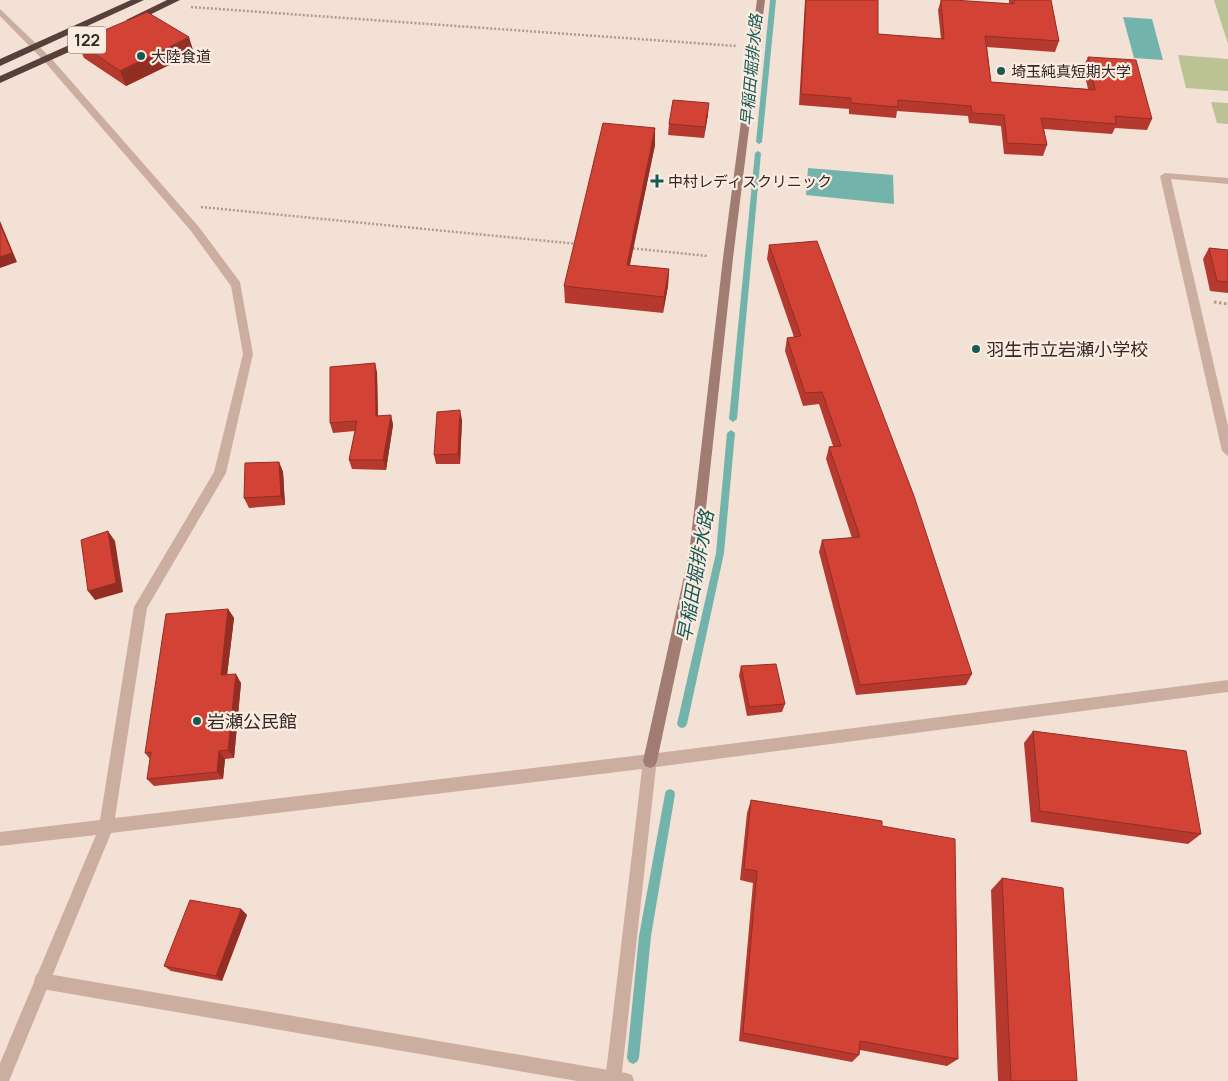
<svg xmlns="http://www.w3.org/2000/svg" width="1228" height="1081" viewBox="0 0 1228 1081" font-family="Manrope,'Noto Sans JP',sans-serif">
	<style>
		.green { fill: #bbc395 }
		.water { fill: #72b3ab }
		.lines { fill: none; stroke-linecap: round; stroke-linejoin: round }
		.stream { fill: #72b3ab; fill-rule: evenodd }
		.path-far1 { stroke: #b8978b; stroke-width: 2.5; stroke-dasharray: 2 2; stroke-linecap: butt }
		.path { stroke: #b8978b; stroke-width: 3; stroke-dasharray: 2.5 2.5; stroke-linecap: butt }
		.lane { fill: #ccaea1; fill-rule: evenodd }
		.street { fill: #ccaea1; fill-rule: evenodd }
		.secondary { fill: #a07c72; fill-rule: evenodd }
		.highway { fill: #573f3b; fill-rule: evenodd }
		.wall { fill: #b5392e }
		.shaded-wall { fill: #932e25 }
		.building { fill: #d24235; stroke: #932e25 }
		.poi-dot { fill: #175a54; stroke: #fbece2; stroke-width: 2 }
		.labels { text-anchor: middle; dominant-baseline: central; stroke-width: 4.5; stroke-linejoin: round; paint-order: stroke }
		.far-poi-label { font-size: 15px; fill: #352725; stroke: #fbece2; text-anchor: start }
		.shield { fill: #fbece2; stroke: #70625e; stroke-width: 1 }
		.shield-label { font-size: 16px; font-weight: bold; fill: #352725 }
		.far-water-label { font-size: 16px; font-style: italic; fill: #175a54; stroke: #fbece2 }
		.poi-label { font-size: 18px; fill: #352725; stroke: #fbece2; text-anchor: start }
		.water-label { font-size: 19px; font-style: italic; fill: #175a54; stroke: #fbece2 }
	</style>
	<rect width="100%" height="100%" fill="#f3e1d6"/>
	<g class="green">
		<polygon points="1214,0 1228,0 1228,44"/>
		<polygon points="1178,55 1228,59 1228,91 1186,88"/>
		<polygon points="1211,102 1228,103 1228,124 1217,123"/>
	</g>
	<g class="water">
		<polygon points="1123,17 1152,19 1163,60 1134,58"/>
		<polygon points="808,168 893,175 894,204 806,195"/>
	</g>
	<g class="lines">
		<g class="stream">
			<polygon points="770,0 776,0 762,142 759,144 756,142"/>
			<polygon points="758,151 761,153 737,419 733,422 729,419 755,153"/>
			<polygon points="731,430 735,433 724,553 687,724 685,727 682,728 679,727 677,724 716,553 727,433"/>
			<polygon points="670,789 674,791 675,794 651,936 639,1058 637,1062 633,1064 629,1062 627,1058 639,936 665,794 666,791"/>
		</g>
		<g class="path-far1">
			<polyline points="191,7 736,46"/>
			<polyline points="201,207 578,244"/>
			<polyline points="629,248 708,256"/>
		</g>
		<polyline class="path" points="1214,302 1228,304"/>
		<polygon class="lane" points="42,973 626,1073 632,1075 634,1081 577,1081 42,989 36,987 34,981 36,975"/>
		<g class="street">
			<polygon points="0,9 50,57 199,227 240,282 253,354 226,473 147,608 115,818 650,754 1228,680 1228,692 656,767 621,1081 605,1081 642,769 111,833 9,1081 0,1081 0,1063 96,835 0,846 0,832 100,820 134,607 214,472 243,354 231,286 191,231 44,61 0,16"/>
			<polygon points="1165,173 1228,178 1228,184 1171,179 1228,426 1228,456 1222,451 1160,176"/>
		</g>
		<polygon class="secondary" points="757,0 765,0 733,258 701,554 657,761 655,766 650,768 645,766 643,761 689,554 723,258"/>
		<g class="highway">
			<polygon points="131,0 144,0 0,66 0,59"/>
			<polygon points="167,0 180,0 135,22 126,20"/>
			<polygon points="96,33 101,36 100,38 0,83 0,76"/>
		</g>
	</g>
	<g class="wall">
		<polygon points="805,0 878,0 878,34 941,39 938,10 941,0 1009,4 1009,0 1051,0 1059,41 1055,52 987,47 991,82 1088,89 1083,68 1088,57 1152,119 1147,130 1115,128 1112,134 1044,129 1047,145 1043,156 1004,154 1001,126 969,123 968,116 897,111 896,118 849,114 849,109 799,105"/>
		<polygon points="77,42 194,53 126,86 84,58"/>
		<polygon points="708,114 704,138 668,135 669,124"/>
		<polygon points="655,128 655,145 630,265 669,269 668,286 663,313 565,303 564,286"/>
		<polygon points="769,245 972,674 966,685 856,695 819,552 822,540 852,538 826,459 829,447 833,446 819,404 803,406 785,351 787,338 794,337 767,259"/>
		<polygon points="1209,248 1228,250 1228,293 1210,291 1203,259"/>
		<polygon points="377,372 378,416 391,415 393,425 386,470 352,469 349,460 355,431 333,433 330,423"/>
		<polygon points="462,420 460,464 436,464 434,455"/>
		<polygon points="279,462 283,472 285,505 249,508 244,498"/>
		<polygon points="228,609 234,618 227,675 241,683 234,758 225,759 223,779 154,786 147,779 150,759 145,753"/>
		<polygon points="741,666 785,704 782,712 747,716 739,675"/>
		<polygon points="1033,731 1201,834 1188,844 1031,822 1024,743"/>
		<polygon points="751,800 882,826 958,1059 947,1066 860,1050 859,1055 852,1062 739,1041 753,883 740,880 747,813"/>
		<polygon points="1002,878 1077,1081 998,1081 991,890"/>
		<polygon points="241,909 247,915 222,981 171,971 164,966"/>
	</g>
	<g class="shaded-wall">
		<polygon points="189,37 194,53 126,86 120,71"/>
		<polygon points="709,103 708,114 704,138 705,127"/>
		<polygon points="655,128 655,145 626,282 627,265"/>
		<polygon points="0,221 17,262 0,268"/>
		<polygon points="669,269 668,286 663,313 664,297"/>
		<polygon points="375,363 377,372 378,426 376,416"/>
		<polygon points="460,410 462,420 460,464 458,454"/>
		<polygon points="391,415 393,425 386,470 383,460"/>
		<polygon points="279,462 283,472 285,505 281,496"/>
		<polygon points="108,531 115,541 123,592 95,600 88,591"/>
		<polygon points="228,609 234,618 226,684 221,675"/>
		<polygon points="236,674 241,683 234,758 228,750"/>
		<polygon points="219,751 225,759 223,779 217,772"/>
		<polygon points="241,909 247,915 222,981 216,976"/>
	</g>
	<g class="building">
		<polygon points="806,0 878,0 878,34 944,39 941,0 953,0 1014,4 1014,0 1051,0 1059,41 985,36 991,82 1095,90 1088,57 1136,60 1152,119 1115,116 1116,124 1041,118 1047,145 1007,143 1004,115 972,113 971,106 898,100 898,107 851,103 851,98 801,94"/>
		<polygon points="147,12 189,37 120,71 77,42"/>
		<polygon points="673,100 709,103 705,127 669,124"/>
		<polygon points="603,123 655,128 627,265 669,269 664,297 564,286"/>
		<polygon points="0,224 12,253 0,257"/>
		<polygon points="817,241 914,496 972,674 860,685 822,540 860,537 829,447 841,446 822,392 805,393 787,338 801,336 769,245"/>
		<polygon points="1209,248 1228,250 1228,282 1217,281"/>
		<polygon points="375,363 376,416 391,415 383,460 349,460 357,421 330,423 330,367"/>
		<polygon points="460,410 458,454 434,455 437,412"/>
		<polygon points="279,462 281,496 244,498 245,463"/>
		<polygon points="108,531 116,583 88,591 81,540"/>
		<polygon points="228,609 221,675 236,674 228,750 219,751 217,772 147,779 151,752 145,753 166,614"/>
		<polygon points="776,664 785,704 749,707 741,666"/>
		<polygon points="1033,731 1186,751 1201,834 1040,811"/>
		<polygon points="751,800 882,821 882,826 955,839 958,1059 860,1041 859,1055 743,1033 757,871 744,869"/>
		<polygon points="1002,878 1063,888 1077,1081 1011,1081"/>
		<polygon points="190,900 241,909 216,976 164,966"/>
	</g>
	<g class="poi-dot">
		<circle cx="141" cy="56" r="5"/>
		<circle cx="1001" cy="71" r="5"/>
		<path d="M654.5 173.5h5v5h5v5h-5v5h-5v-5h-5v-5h5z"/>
		<circle cx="976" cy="349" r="5"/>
		<circle cx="197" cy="721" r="5"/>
	</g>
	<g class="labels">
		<g class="far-poi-label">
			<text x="151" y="56">大陸食道</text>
			<text x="1011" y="71">埼玉純真短期大学</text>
			<text x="668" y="181">中村レディスクリニック</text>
		</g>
		<rect class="shield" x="68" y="26.5" width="38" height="27" rx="4"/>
		<g class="shield-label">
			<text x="87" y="40">122</text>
		</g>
		<g class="far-water-label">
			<text transform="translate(751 70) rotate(-85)">早稲田堀排水路</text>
		</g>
		<g class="poi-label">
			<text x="986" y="349">羽生市立岩瀬小学校</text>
			<text x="207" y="721">岩瀬公民館</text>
		</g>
		<g class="water-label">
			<text transform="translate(695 576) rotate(-80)">早稲田堀排水路</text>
		</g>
	</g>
</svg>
